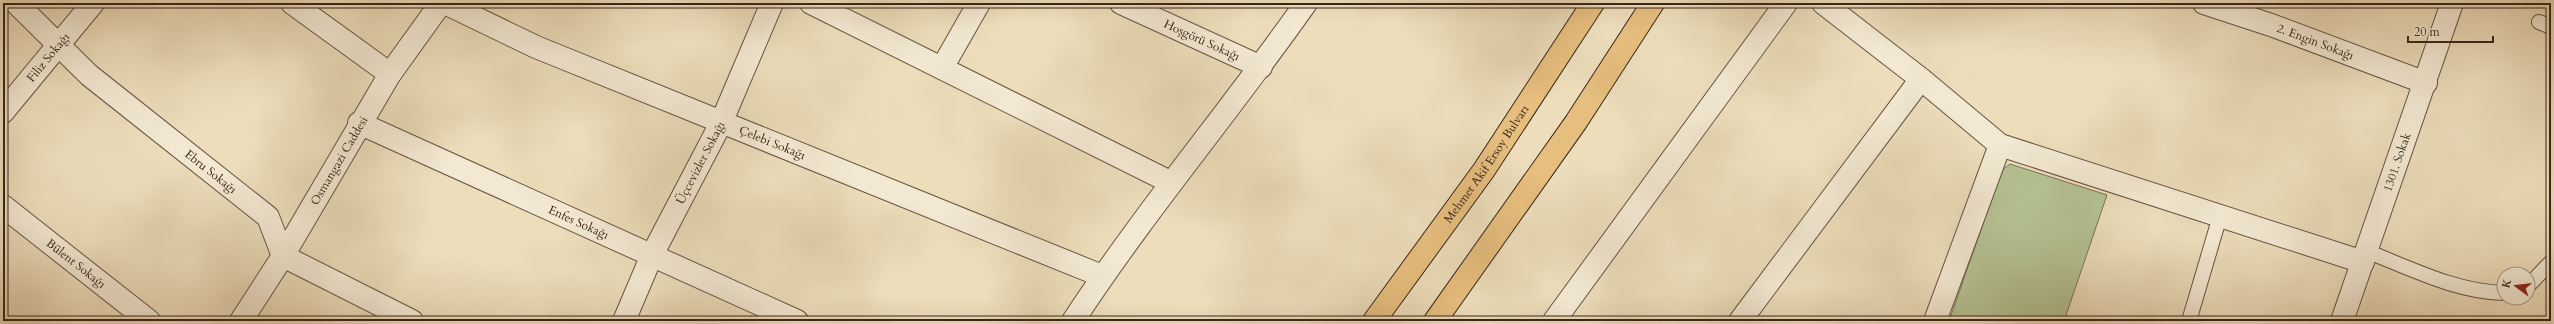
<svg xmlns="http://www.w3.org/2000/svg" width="2554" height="324" viewBox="0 0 2554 324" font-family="Cardo,serif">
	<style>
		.green { fill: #b5c293; stroke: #767457 }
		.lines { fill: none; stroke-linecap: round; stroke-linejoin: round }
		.lane-casing { stroke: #655343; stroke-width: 16 }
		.street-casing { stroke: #655343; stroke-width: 24 }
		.primary-casing { stroke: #38251b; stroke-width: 24 }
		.lane { stroke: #f3e9d3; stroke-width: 14 }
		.street { stroke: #f3e9d3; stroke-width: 22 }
		.primary { stroke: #e6be7e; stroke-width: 22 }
		.labels { text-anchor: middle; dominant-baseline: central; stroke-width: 3.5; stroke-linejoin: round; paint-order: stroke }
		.street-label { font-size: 12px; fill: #38251b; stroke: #f3e9d3 }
	</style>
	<rect width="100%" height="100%" fill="#edddbb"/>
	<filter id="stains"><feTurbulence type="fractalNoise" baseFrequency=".005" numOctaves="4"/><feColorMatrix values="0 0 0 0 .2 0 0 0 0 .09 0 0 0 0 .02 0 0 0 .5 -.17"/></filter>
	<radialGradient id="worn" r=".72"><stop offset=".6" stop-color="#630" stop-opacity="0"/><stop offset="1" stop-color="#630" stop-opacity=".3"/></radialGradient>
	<polygon class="green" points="2010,164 2107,195 2064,321 1949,321 2002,170"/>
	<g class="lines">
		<defs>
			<g id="lane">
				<polyline points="2539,22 2551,27"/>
				<path d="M 2366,251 C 2410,268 2456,292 2504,293"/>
				<polyline points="2528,286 2551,262"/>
				<polyline points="2189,321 2220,216"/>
			</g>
			<g id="street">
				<path id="s1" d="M 16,3 L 89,75 L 268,217 L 283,256 L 412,321"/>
				<polyline points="292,3 390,74"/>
				<path id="s2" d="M 445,3 L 536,47 L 1102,276"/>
				<polyline points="811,3 1170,182"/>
				<path id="s3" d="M 1121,3 L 1261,67"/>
				<polyline points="1823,3 1921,79 2000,145 2363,262"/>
				<path id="s4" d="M 2204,3 L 2271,25 L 2426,83"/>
				<polyline points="942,68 979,3"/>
				<path id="s5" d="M 3,112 L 93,3"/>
				<path id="s6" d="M 359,123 L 797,321"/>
				<path id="s7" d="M 3,206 L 149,321"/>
				<path id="s8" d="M 241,321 L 283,256 L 390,74 L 441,3"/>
				<path id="s9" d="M 624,321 L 652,255 L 721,123 L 772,3"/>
				<path d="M 1073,321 C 1145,211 1230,111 1306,3"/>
				<polyline points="1554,321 1786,3"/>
				<polyline points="1740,321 1921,79"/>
				<polyline points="1935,321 2000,145"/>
				<path id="s10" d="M 2342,321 L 2452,3"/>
			</g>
			<g id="primary">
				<path id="s11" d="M 1374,321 L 1484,170 L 1593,3"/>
				<polyline points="1435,321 1576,122 1653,3"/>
			</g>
		</defs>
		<use href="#lane" class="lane-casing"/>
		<use href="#street" class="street-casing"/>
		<use href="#primary" class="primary-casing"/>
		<use href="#lane" class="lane"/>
		<use href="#street" class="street"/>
		<use href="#primary" class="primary"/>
	</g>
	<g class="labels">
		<g class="street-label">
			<text stroke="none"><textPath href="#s3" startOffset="89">Hoşgörü Sokağı</textPath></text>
			<text stroke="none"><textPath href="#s4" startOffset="118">2. Engin Sokağı</textPath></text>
			<text stroke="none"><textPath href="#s5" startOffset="71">Filiz Sokağı</textPath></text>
			<text stroke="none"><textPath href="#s2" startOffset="356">Çelebi Sokağı</textPath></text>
			<text stroke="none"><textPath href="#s8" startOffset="188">Osmangazi Caddesi</textPath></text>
			<text stroke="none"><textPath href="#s10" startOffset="168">1301. Sokak</textPath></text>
			<text stroke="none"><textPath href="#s9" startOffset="176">Üçcevizler Sokağı</textPath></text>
			<text stroke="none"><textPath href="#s11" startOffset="193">Mehmet Akif Ersoy Bulvarı</textPath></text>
			<text stroke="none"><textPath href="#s1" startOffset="258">Ebru Sokağı</textPath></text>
			<text stroke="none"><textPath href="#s6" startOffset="241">Enfes Sokağı</textPath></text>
			<text stroke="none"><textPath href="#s7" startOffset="93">Bülent Sokağı</textPath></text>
		</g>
	</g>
	<rect width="2554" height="324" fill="none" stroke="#edddbb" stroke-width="16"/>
	<rect x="4" y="4" width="2546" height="316" fill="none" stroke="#38251b" stroke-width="2"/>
	<rect x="8" y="8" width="2538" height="308" fill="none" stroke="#38251b"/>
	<g transform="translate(2516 286) rotate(285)"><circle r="19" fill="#f3e9d3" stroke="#a89b89"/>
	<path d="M0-3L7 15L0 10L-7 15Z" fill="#8f2418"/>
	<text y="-6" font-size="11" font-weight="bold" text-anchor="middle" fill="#38251b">K</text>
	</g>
	<path d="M2408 36v6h85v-6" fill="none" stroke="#38251b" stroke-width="2"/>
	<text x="2414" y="36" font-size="12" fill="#38251b" stroke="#f3e9d3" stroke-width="3" paint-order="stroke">20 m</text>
	<rect width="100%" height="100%" filter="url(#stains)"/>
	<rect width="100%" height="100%" fill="url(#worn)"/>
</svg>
